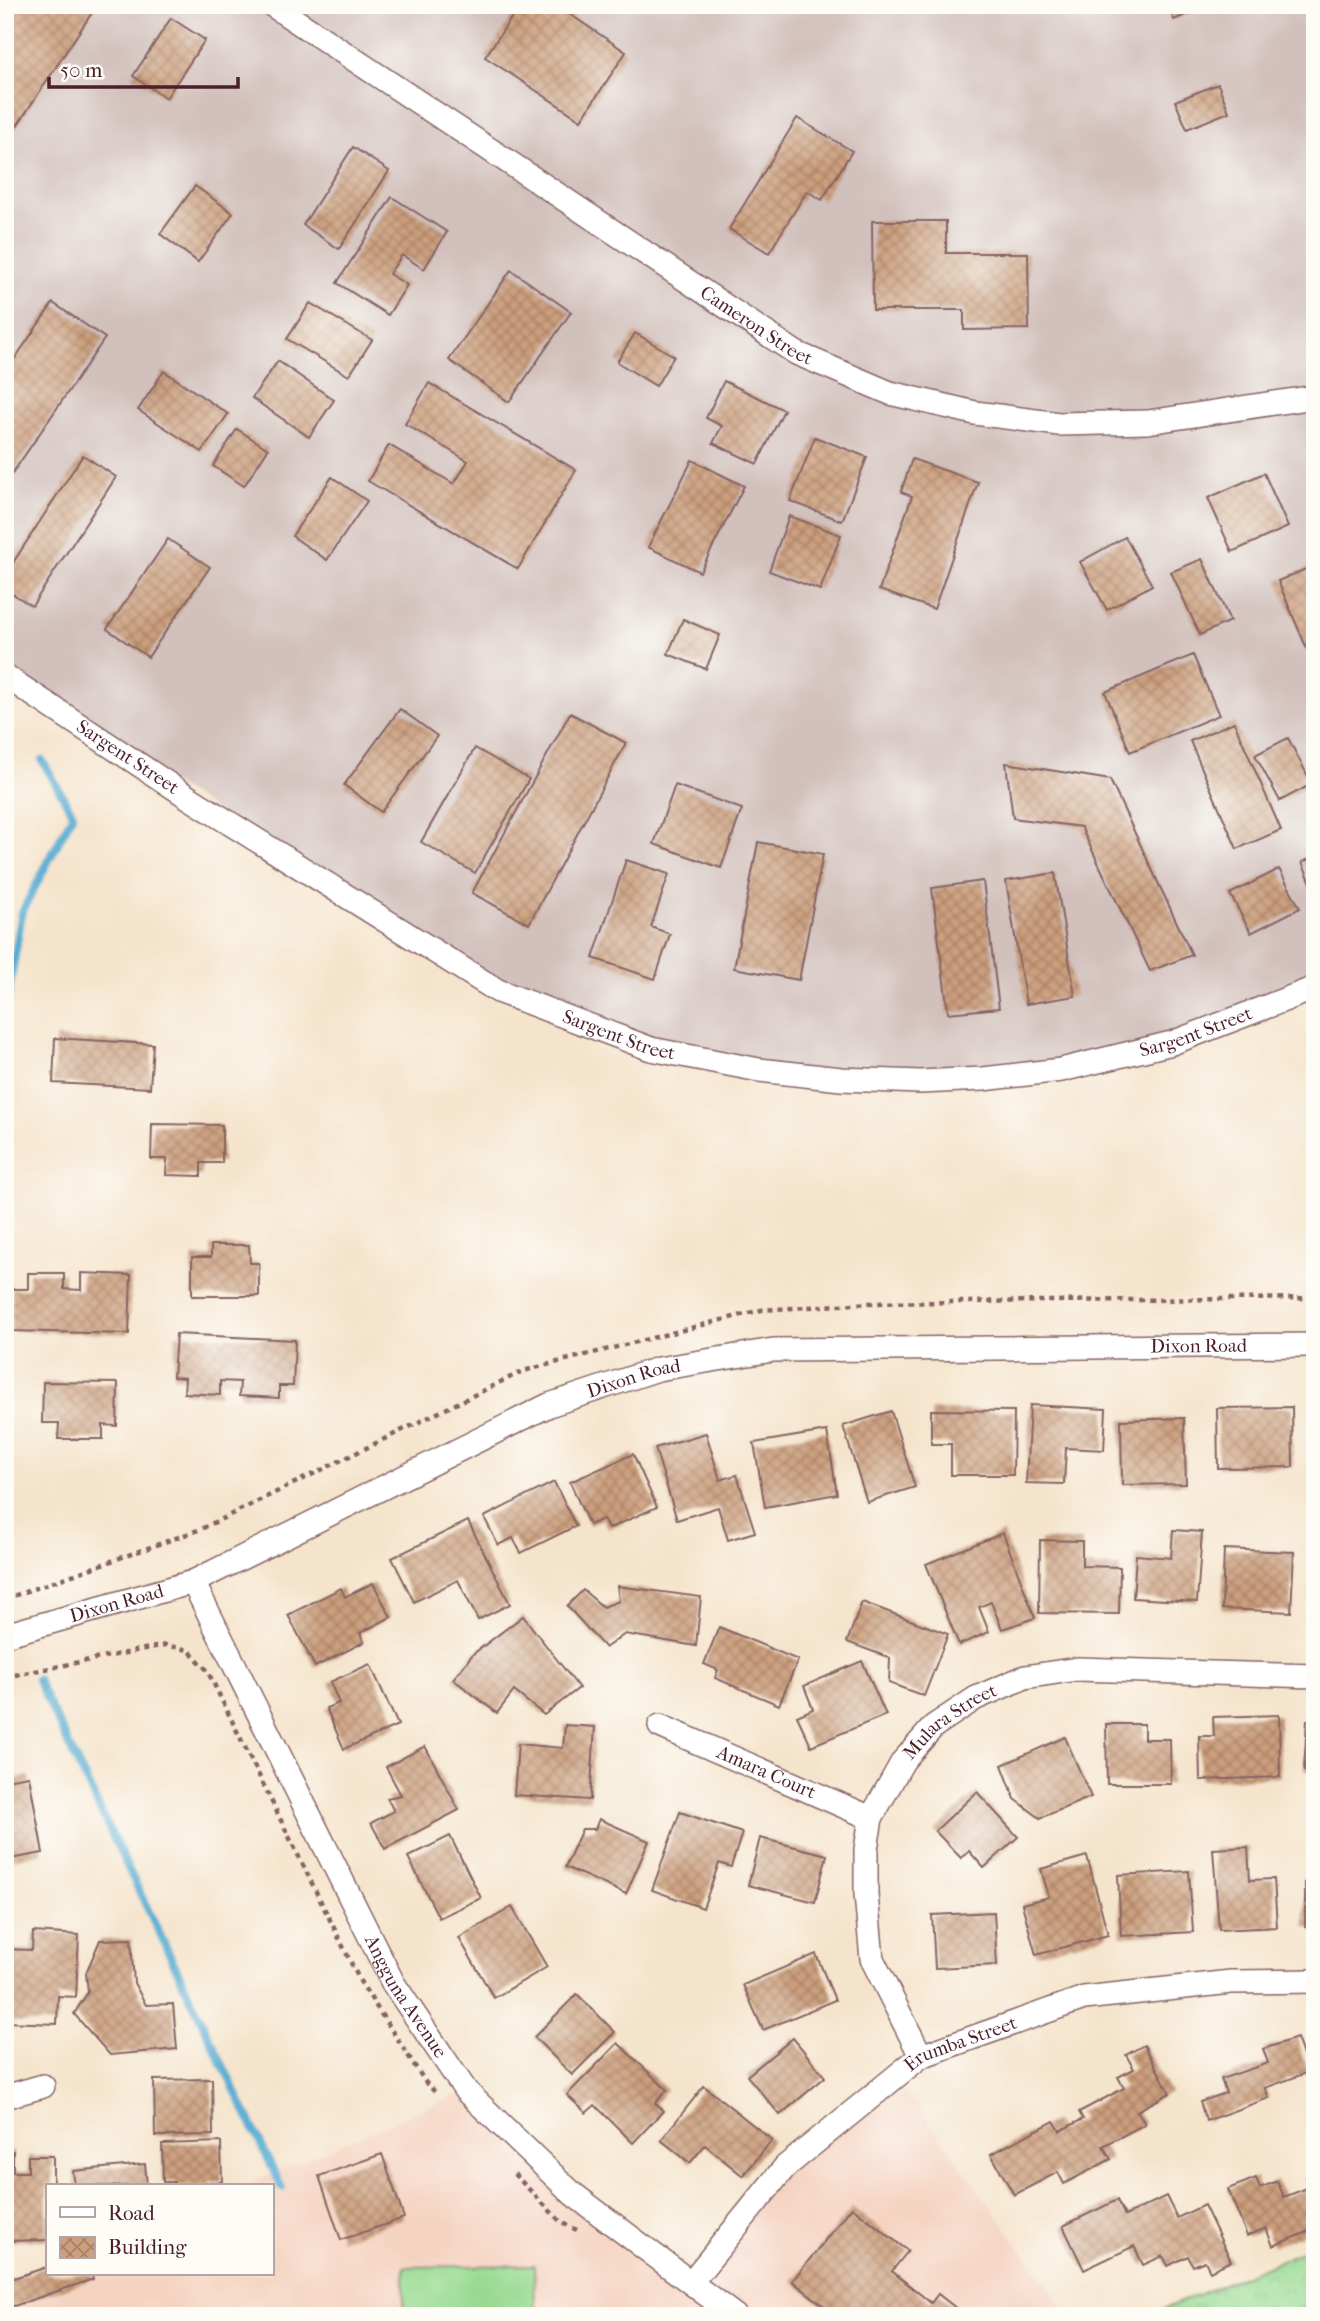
<svg xmlns="http://www.w3.org/2000/svg" width="1320" height="2321" viewBox="0 0 1320 2321" font-family="'IM FELL French Canon',serif">
	<style>
		.built { fill: #f5d3c1 }
		.industrial { fill: #d1c0bc }
		.grass { fill: #98da91; stroke: #717c5e; stroke-width: 2 }
		.park { fill: url(#park-crowns); stroke: #717c5e; stroke-width: 2 }
		.lines { fill: none; stroke-linecap: round; stroke-linejoin: round }
		.stream { stroke: #55abd1; stroke-width: 8 }
		.building { fill: url(#building-cross-hatch) }
		.minor-casing { stroke: #866463; stroke-width: 26 }
		.path { stroke: #866463; stroke-width: 4.5; stroke-dasharray: 5 5; stroke-linecap: butt }
		.minor { stroke: #fff; stroke-width: 23 }
		.labels { text-anchor: middle; dominant-baseline: central; stroke-width: 5; stroke-linejoin: round; paint-order: stroke }
		.street-label { font-size: 19px; fill: #4a1f2b; stroke: #fdfcf7 }
	</style>
	<defs>
		<pattern id="park-crowns" width="20" height="18" patternUnits="userSpaceOnUse" patternTransform="scale(1.75)"><rect width="20" height="18" fill="#98da91"/><path d="M2 6a3 3 0 1 1 6 0M12 15a3 3 0 1 1 6 0" fill="none" stroke="#84bb7d"/></pattern>
		<pattern id="building-cross-hatch" width="8" height="8" patternUnits="userSpaceOnUse" patternTransform="scale(1.75)"><rect width="8" height="8" fill="#cc9f7d"/><path d="M0 0l8 8M0 8l8-8" fill="none" stroke="#a88167"/></pattern>
	</defs>
	<rect width="100%" height="100%" fill="#fdfcf7"/>
	<filter id="ink" filterUnits="userSpaceOnUse"><feTurbulence type="fractalNoise" baseFrequency=".0143" numOctaves="2"/><feDisplacementMap in="SourceGraphic" scale="14" xChannelSelector="R" yChannelSelector="G"/><feConvolveMatrix kernelMatrix="1 2 1 2 8 2 1 2 1" color-interpolation-filters="sRGB"/></filter>
	<filter id="wash" filterUnits="userSpaceOnUse"><feTurbulence type="fractalNoise" baseFrequency=".00686" numOctaves="4" result="noise"/><feDisplacementMap in="SourceGraphic" scale="28" xChannelSelector="R" yChannelSelector="G"/><feGaussianBlur stdDeviation="1.57" result="paint"/><feColorMatrix in="noise" values="0 0 0 0 0 0 0 0 0 0 0 0 0 0 0 0 0 1.4 0 .05"/><feComposite in="paint" operator="in"/></filter>
	<g filter="url(#wash)">
		<rect width="100%" height="100%" fill="#f5e4cc"/>
		<polygon class="built" points="896,2076 1070,2316 5,2316 5,2281 47,2264 47,2274 271,2274 271,2186 242,2186 466,2091 692,2281 785,2167"/>
		<polygon class="industrial" points="5,5 1315,5 1315,988 1172,1043 983,1079 759,1070 498,991 5,676"/>
		<polygon class="grass" points="534,2265 535,2316 404,2316 404,2267"/>
		<polygon class="park" points="1315,2246 1315,2316 1147,2316"/>
		<g class="lines">
			<g class="stream">
				<polyline points="5,1015 22,912 73,814 42,760"/>
				<polyline points="5,1562 9,1581"/>
				<polyline points="37,1679 282,2188"/>
			</g>
		</g>
		<g id="blocks">
			<g class="building">
				<polygon points="5,5 97,5 5,144"/>
				<polygon points="520,5 556,5 626,52 581,120 485,57"/>
				<polygon points="1168,5 1209,5 1174,20"/>
				<polygon points="171,18 205,40 166,98 133,76"/>
				<polygon points="1218,84 1229,112 1187,129 1175,101"/>
				<polygon points="797,118 852,151 822,200 807,191 769,253 729,229"/>
				<polygon points="353,147 389,171 339,249 303,225"/>
				<polygon points="195,186 233,213 198,262 160,234"/>
				<polygon points="392,197 447,232 424,269 402,255 389,274 407,285 388,315 337,283"/>
				<polygon points="872,221 946,221 946,253 1028,253 1029,329 964,330 964,310 873,310"/>
				<polygon points="511,270 571,312 509,402 449,360"/>
				<polygon points="53,303 105,338 5,484 5,373"/>
				<polygon points="310,303 372,340 349,376 287,339"/>
				<polygon points="635,333 674,356 656,386 617,362"/>
				<polygon points="278,361 334,400 309,437 252,398"/>
				<polygon points="164,371 228,414 202,452 138,410"/>
				<polygon points="724,381 784,410 757,464 713,443 722,426 706,418"/>
				<polygon points="429,383 576,470 518,569 368,481 389,445 454,484 468,461 405,424"/>
				<polygon points="237,429 268,449 244,486 213,466"/>
				<polygon points="815,437 867,457 842,521 790,501"/>
				<polygon points="83,455 116,477 32,606 5,589 5,575"/>
				<polygon points="912,459 978,482 934,609 879,590 912,496 901,492"/>
				<polygon points="692,460 744,486 700,572 648,547"/>
				<polygon points="1264,473 1288,527 1232,552 1208,498"/>
				<polygon points="332,477 367,501 327,560 292,536"/>
				<polygon points="789,516 841,535 820,590 769,571"/>
				<polygon points="1125,537 1152,585 1107,610 1080,562"/>
				<polygon points="168,539 210,567 148,657 107,629"/>
				<polygon points="1202,559 1230,621 1200,635 1171,572"/>
				<polygon points="1315,565 1315,668 1278,581"/>
				<polygon points="683,619 720,635 706,669 668,654"/>
				<polygon points="1193,655 1219,715 1130,752 1105,692"/>
				<polygon points="400,709 437,736 381,812 344,785"/>
				<polygon points="570,713 626,743 529,924 472,893"/>
				<polygon points="1234,722 1281,830 1237,849 1190,741"/>
				<polygon points="1288,738 1312,784 1280,801 1255,755"/>
				<polygon points="475,748 529,779 475,873 421,842"/>
				<polygon points="1006,763 1110,780 1192,955 1150,971 1081,827 1013,818"/>
				<polygon points="675,785 742,809 721,868 654,844"/>
				<polygon points="758,842 823,854 799,980 734,968"/>
				<polygon points="1315,857 1315,892 1302,862"/>
				<polygon points="626,860 669,874 651,927 670,934 655,979 593,958"/>
				<polygon points="1279,869 1300,908 1251,933 1230,894"/>
				<polygon points="1055,873 1075,996 1026,1004 1006,881"/>
				<polygon points="983,881 999,1008 948,1013 932,888"/>
				<polygon points="55,1038 153,1044 150,1088 53,1083"/>
				<polygon points="152,1124 222,1125 222,1163 201,1163 201,1176 166,1175 167,1159 151,1159"/>
				<polygon points="211,1245 249,1245 250,1263 259,1263 259,1296 192,1296 192,1257 211,1257"/>
				<polygon points="28,1273 64,1273 64,1289 81,1290 81,1273 131,1275 129,1334 11,1331 12,1289 28,1289"/>
				<polygon points="176,1334 295,1340 293,1386 279,1386 279,1398 239,1396 240,1382 220,1381 220,1395 184,1393 185,1378 173,1377"/>
				<polygon points="43,1382 118,1383 117,1426 103,1425 103,1439 58,1439 59,1423 42,1423"/>
				<polygon points="1030,1405 1106,1409 1104,1450 1066,1448 1064,1484 1026,1483"/>
				<polygon points="1292,1407 1293,1467 1218,1468 1217,1408"/>
				<polygon points="931,1410 1014,1411 1013,1475 951,1475 951,1444 931,1444"/>
				<polygon points="891,1411 915,1487 867,1502 843,1426"/>
				<polygon points="1184,1418 1186,1484 1122,1485 1121,1420"/>
				<polygon points="827,1431 837,1494 765,1507 754,1443"/>
				<polygon points="706,1433 720,1480 737,1475 755,1532 728,1540 718,1507 677,1520 655,1448"/>
				<polygon points="633,1454 657,1507 608,1529 603,1519 589,1525 570,1482"/>
				<polygon points="554,1482 576,1526 521,1553 513,1538 498,1545 484,1517"/>
				<polygon points="468,1521 510,1604 478,1620 458,1580 414,1602 392,1558"/>
				<polygon points="1173,1530 1202,1532 1197,1602 1133,1598 1136,1555 1171,1558"/>
				<polygon points="1003,1533 1035,1618 1002,1629 991,1602 979,1607 989,1632 959,1645 926,1564"/>
				<polygon points="1040,1540 1082,1541 1082,1566 1120,1567 1119,1614 1039,1613"/>
				<polygon points="1224,1549 1294,1552 1291,1612 1222,1609"/>
				<polygon points="1312,1558 1315,1558 1315,1607 1309,1607"/>
				<polygon points="373,1583 391,1617 360,1633 364,1642 315,1667 288,1615 341,1588 345,1597"/>
				<polygon points="617,1586 701,1597 696,1646 625,1634 605,1648 567,1606 583,1590 603,1607 619,1601"/>
				<polygon points="862,1602 948,1634 924,1696 889,1683 890,1658 847,1642"/>
				<polygon points="523,1616 579,1688 544,1715 514,1691 497,1713 453,1679 473,1654"/>
				<polygon points="719,1627 798,1660 779,1705 715,1678 718,1670 704,1664"/>
				<polygon points="862,1661 886,1715 811,1746 797,1716 813,1709 804,1686"/>
				<polygon points="370,1664 398,1725 344,1749 326,1708 339,1703 330,1682"/>
				<polygon points="1279,1715 1280,1777 1200,1780 1199,1736 1214,1736 1213,1717"/>
				<polygon points="1307,1720 1315,1721 1315,1771 1304,1771"/>
				<polygon points="1106,1724 1144,1724 1144,1739 1170,1739 1171,1784 1107,1784"/>
				<polygon points="565,1725 595,1727 590,1800 514,1795 518,1744 563,1748"/>
				<polygon points="1065,1737 1091,1797 1040,1818 1015,1799 1002,1765"/>
				<polygon points="425,1746 459,1810 385,1849 371,1823 394,1811 387,1798 401,1795 386,1767"/>
				<polygon points="29,1776 43,1853 5,1860 5,1780"/>
				<polygon points="977,1792 1018,1837 984,1868 969,1851 961,1858 935,1831"/>
				<polygon points="680,1812 742,1833 731,1867 719,1863 703,1908 652,1890"/>
				<polygon points="599,1819 649,1841 626,1894 565,1867 582,1829 595,1829"/>
				<polygon points="450,1836 481,1898 439,1918 408,1857"/>
				<polygon points="760,1838 827,1855 815,1902 748,1885"/>
				<polygon points="1248,1847 1250,1880 1274,1879 1277,1927 1219,1930 1213,1849"/>
				<polygon points="1087,1856 1108,1935 1036,1955 1022,1904 1049,1897 1041,1869"/>
				<polygon points="1189,1871 1193,1932 1121,1936 1118,1875"/>
				<polygon points="1305,1882 1315,1882 1315,1928 1305,1927"/>
				<polygon points="512,1907 547,1967 494,1998 459,1938"/>
				<polygon points="994,1912 997,1965 935,1968 932,1915"/>
				<polygon points="33,1932 79,1935 76,1997 58,1996 57,2024 5,2022 5,1949 32,1950"/>
				<polygon points="131,1939 134,1983 146,2005 173,2004 177,2049 110,2055 74,2014 88,1992 86,1973 100,1940"/>
				<polygon points="816,1954 835,2000 763,2030 743,1985"/>
				<polygon points="577,1994 615,2032 572,2075 534,2037"/>
				<polygon points="793,2038 825,2077 780,2115 747,2076"/>
				<polygon points="1297,2038 1309,2072 1265,2088 1269,2098 1206,2121 1200,2102 1226,2093 1221,2079 1268,2063 1263,2049"/>
				<polygon points="618,2043 667,2090 655,2103 663,2111 633,2143 595,2105 586,2113 567,2095"/>
				<polygon points="1144,2045 1170,2093 1137,2111 1145,2124 1103,2146 1111,2159 1064,2184 1058,2172 1014,2195 991,2154 1054,2121 1060,2131 1083,2119 1079,2112 1124,2088 1118,2077 1134,2069 1126,2055"/>
				<polygon points="212,2079 213,2135 155,2136 154,2080"/>
				<polygon points="704,2086 772,2140 743,2176 705,2145 690,2163 661,2140"/>
				<polygon points="221,2142 222,2182 210,2182 210,2186 174,2186 174,2182 163,2182 162,2144"/>
				<polygon points="13,2151 13,2172 28,2172 28,2156 53,2156 53,2186 47,2186 47,2240 5,2241 5,2152"/>
				<polygon points="382,2154 404,2218 341,2240 319,2176"/>
				<polygon points="145,2164 147,2186 75,2186 73,2171"/>
				<polygon points="1315,2174 1315,2229 1273,2246 1266,2228 1247,2236 1228,2189 1256,2178 1260,2188 1277,2181 1284,2197 1310,2187 1306,2177"/>
				<polygon points="1166,2196 1177,2218 1204,2205 1231,2261 1210,2271 1205,2261 1193,2266 1188,2256 1168,2266 1163,2256 1143,2265 1134,2246 1084,2270 1063,2226 1117,2200 1125,2216"/>
				<polygon points="852,2207 908,2251 892,2271 931,2303 938,2294 966,2316 865,2316 861,2313 859,2316 837,2316 792,2281"/>
				<polygon points="47,2267 47,2274 92,2274 93,2279 11,2307 5,2281"/>
			</g>
		</g>
	</g>
	<g filter="url(#ink)">
		<use href="#blocks" fill-opacity="0" stroke="#866463" stroke-width="2"/>
		<g class="lines">
			<defs>
				<g id="minor">
					<path id="s1" d="M 272,5 L 796,353 L 890,393 L 975,413 L 1059,424 L 1148,422 L 1315,397"/>
					<path id="s2" d="M 5,676 L 188,797 L 498,991 L 651,1049 L 759,1070 L 841,1079 L 920,1082 L 983,1079 L 1061,1070 L 1172,1043 L 1315,988"/>
					<path id="s3" d="M 193,1582 L 393,1983 L 466,2091 L 573,2194 L 735,2316"/>
					<path id="s4" d="M 5,1635 L 193,1582 L 549,1405 L 658,1369 L 773,1350 L 1315,1345"/>
					<path id="s5" d="M 660,1726 L 871,1818"/>
					<path id="s6" d="M 921,2056 L 872,1959 L 866,1894 L 866,1849 L 871,1818 L 903,1761 L 934,1726 L 976,1698 L 1025,1677 L 1077,1669 L 1315,1676"/>
					<polyline points="5,2097 43,2086"/>
					<path id="s7" d="M 692,2281 L 785,2167 L 921,2056 L 1084,1998 L 1231,1982 L 1315,1981"/>
				</g>
			</defs>
			<use href="#minor" class="minor-casing"/>
			<g class="path">
				<polyline points="5,1599 201,1529 523,1371 761,1310 870,1303 1315,1298"/>
				<polyline points="5,1677 165,1645 189,1650 207,1670 361,1983 426,2083 438,2095"/>
				<polyline points="514,2174 561,2222 581,2232"/>
			</g>
			<use href="#minor" class="minor"/>
		</g>
	</g>
	<g class="labels">
		<g class="street-label">
			<text stroke="none"><textPath href="#s1" startOffset="581">Cameron Street</textPath></text>
			<text stroke="none"><textPath href="#s2" startOffset="147">Sargent Street</textPath></text>
			<text stroke="none"><textPath href="#s2" startOffset="1302">Sargent Street</textPath></text>
			<text stroke="none"><textPath href="#s2" startOffset="714">Sargent Street</textPath></text>
			<text stroke="none"><textPath href="#s4" startOffset="1250">Dixon Road</textPath></text>
			<text stroke="none"><textPath href="#s4" startOffset="682">Dixon Road</textPath></text>
			<text stroke="none"><textPath href="#s4" startOffset="116">Dixon Road</textPath></text>
			<text stroke="none"><textPath href="#s6" startOffset="378">Mulara Street</textPath></text>
			<text stroke="none"><textPath href="#s5" startOffset="116">Amara Court</textPath></text>
			<text stroke="none"><textPath href="#s3" startOffset="466">Angguna Avenue</textPath></text>
			<text stroke="none"><textPath href="#s7" startOffset="364">Erumba Street</textPath></text>
		</g>
	</g>
	<rect width="1320" height="2321" fill="none" stroke="#fdfcf7" stroke-width="28"/>
	<rect x="46" y="2184" width="228" height="91" fill="#fdfcf7" stroke="#b5a4a5" stroke-width="2"/>
	<rect x="60" y="2207" width="35" height="10" fill="#ffffff" stroke="#b5a4a5" stroke-width="2"/>
	<text x="108" y="2220" font-size="21" fill="#4a1f2b">Road</text>
	<rect x="60" y="2237" width="35" height="21" fill="url(#building-cross-hatch)" stroke="#b5a4a5" stroke-width="2"/>
	<text x="108" y="2254" font-size="21" fill="#4a1f2b">Building</text>
	<path d="M49 77v10h189v-10" fill="none" stroke="#4a1f2b" stroke-width="3.5"/>
	<text x="60" y="77" font-size="21" fill="#4a1f2b" stroke="#fdfcf7" stroke-width="5" paint-order="stroke">50 m</text>
</svg>
